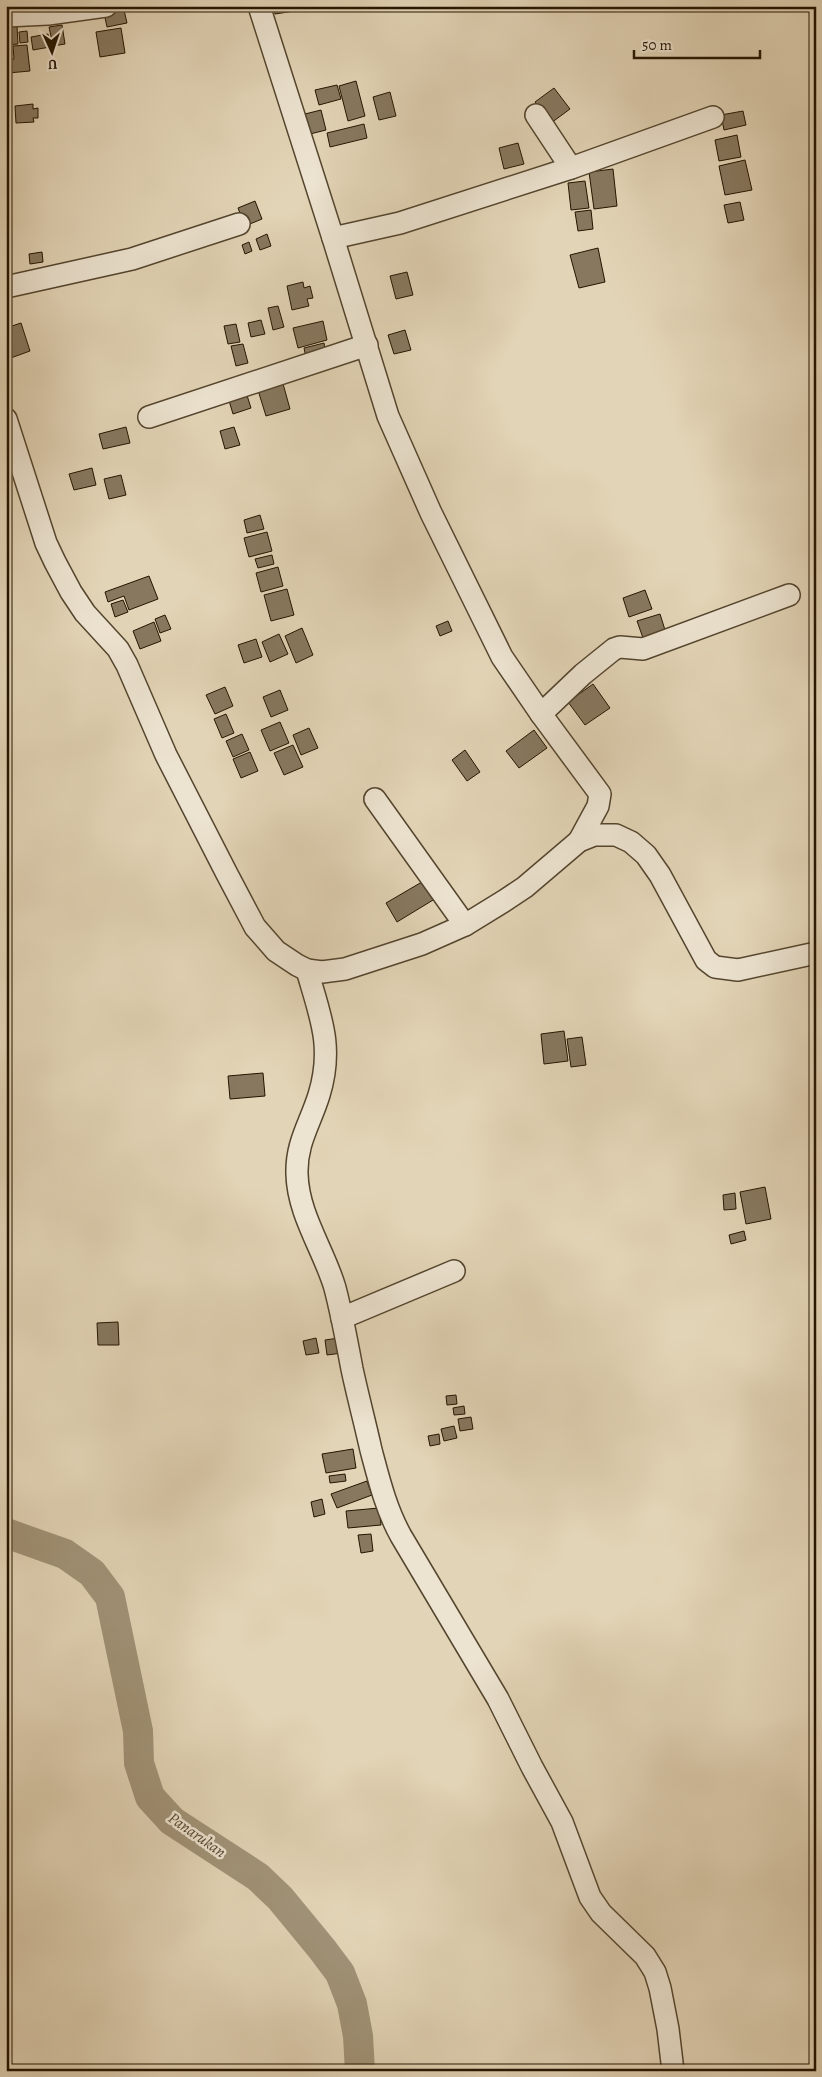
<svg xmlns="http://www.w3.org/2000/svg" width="822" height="2077" viewBox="0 0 822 2077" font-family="Alegreya,serif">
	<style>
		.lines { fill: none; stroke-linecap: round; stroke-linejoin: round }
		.river { stroke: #a19378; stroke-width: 30 }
		.building { fill: #87785f; stroke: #241501 }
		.minor-casing { stroke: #54452e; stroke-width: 24 }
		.minor { stroke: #ece3d0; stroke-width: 21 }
		.labels { text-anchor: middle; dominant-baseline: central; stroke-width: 5; stroke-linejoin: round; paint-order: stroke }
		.water-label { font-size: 16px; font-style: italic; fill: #564731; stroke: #ece3d0 }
	</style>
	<rect width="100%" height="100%" fill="#e2d4b6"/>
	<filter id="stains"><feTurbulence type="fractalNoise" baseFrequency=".004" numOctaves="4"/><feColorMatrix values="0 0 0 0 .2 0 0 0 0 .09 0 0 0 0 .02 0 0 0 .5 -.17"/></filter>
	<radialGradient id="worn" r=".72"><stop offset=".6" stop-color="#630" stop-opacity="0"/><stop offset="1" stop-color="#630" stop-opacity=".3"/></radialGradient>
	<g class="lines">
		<polyline class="river" points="6,1533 65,1554 92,1573 110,1597 138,1731 139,1763 150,1797 172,1821 258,1877 280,1898 322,1949 340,1973 352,2004 358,2036 360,2071"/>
	</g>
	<g class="building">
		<polygon points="273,6 301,6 301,10 275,14"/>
		<polygon points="489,6 510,6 510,10 490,11"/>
		<polygon points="124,10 127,23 107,27 104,13"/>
		<polygon points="62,25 65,44 53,46 49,27"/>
		<polygon points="17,26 18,44 6,45 6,27"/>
		<polygon points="121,28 125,53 100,57 96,32"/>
		<polygon points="27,31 28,42 20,43 19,32"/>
		<polygon points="48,34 50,47 33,50 31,37"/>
		<polygon points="27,45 30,71 8,73 7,60 14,59 13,46"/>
		<polygon points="356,81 365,116 348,121 339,86"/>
		<polygon points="337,85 341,99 319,105 315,90"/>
		<polygon points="554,88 570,109 551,123 535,102"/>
		<polygon points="390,92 396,116 379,120 373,97"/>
		<polygon points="33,104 33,109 38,108 38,118 33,118 34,122 16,123 15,106"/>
		<polygon points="321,110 326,130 310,134 305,114"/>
		<polygon points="743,111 746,125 724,130 721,115"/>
		<polygon points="364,124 367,138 330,147 327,133"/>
		<polygon points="737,135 741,157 719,161 715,140"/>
		<polygon points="518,143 524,164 504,169 499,148"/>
		<polygon points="745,160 752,190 725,195 719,166"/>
		<polygon points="613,169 617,206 594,209 589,172"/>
		<polygon points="585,181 589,208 571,210 568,183"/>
		<polygon points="255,201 262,219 245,226 238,208"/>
		<polygon points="740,202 744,220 728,223 724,205"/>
		<polygon points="591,210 593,229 578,231 575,212"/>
		<polygon points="267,234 271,246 260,250 256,239"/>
		<polygon points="249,242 252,251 245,254 242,245"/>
		<polygon points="598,248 605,282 579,288 570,255"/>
		<polygon points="42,252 43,262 30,264 29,254"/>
		<polygon points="407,272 413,295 396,299 390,276"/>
		<polygon points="303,282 304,288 310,286 313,298 307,299 309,306 292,310 287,286"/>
		<polygon points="278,306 284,327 273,330 268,308"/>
		<polygon points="261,320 265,334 251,337 248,323"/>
		<polygon points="323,321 327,340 298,348 293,328"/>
		<polygon points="21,323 30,351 8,359 6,328"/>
		<polygon points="236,324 240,342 228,344 224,326"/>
		<polygon points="405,330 411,350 394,354 388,335"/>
		<polygon points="324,343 326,354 306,358 304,348"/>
		<polygon points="243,344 248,363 236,366 231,346"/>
		<polygon points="282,380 290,409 266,416 257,387"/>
		<polygon points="245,389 251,408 233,414 227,394"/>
		<polygon points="126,427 130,443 103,449 99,434"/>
		<polygon points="234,427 240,445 225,449 220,431"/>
		<polygon points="92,468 96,485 74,490 69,474"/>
		<polygon points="121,475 126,495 109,499 104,479"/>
		<polygon points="260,515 264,529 247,533 244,520"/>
		<polygon points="267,532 272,551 249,557 244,538"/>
		<polygon points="272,555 274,564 258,568 255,559"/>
		<polygon points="278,567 283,586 261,592 256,573"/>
		<polygon points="149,576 158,599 129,610 124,596 108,602 105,592"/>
		<polygon points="287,589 294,615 271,621 264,595"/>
		<polygon points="645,590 652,609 629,617 623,598"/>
		<polygon points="123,600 128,612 115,617 111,604"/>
		<polygon points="660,614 665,630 643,638 637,621"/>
		<polygon points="165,615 171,629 160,633 155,619"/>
		<polygon points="448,621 452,631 440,636 436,626"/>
		<polygon points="154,622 161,641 140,649 133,631"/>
		<polygon points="302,628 313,655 296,663 285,636"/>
		<polygon points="279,634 288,654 270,662 262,642"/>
		<polygon points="256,639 262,657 244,663 238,645"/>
		<polygon points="593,684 610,708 585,725 568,702"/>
		<polygon points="225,687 233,706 215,714 206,695"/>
		<polygon points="280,690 288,710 271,717 263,697"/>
		<polygon points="226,714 234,733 222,738 214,719"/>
		<polygon points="280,722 289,743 270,751 261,730"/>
		<polygon points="309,728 318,748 301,755 293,735"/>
		<polygon points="534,730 547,748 519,768 506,751"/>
		<polygon points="242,734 249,750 233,757 226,741"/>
		<polygon points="293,745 303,767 284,775 274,753"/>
		<polygon points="465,750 480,772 467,781 452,760"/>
		<polygon points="250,752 258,771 241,778 233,759"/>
		<polygon points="427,879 438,897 397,922 386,903"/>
		<polygon points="564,1031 568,1061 544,1064 541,1034"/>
		<polygon points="582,1037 586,1065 571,1067 567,1039"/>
		<polygon points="263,1073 265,1096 230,1099 228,1076"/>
		<polygon points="765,1187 771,1219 746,1224 740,1192"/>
		<polygon points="735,1193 736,1209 724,1210 723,1195"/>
		<polygon points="744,1231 746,1240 731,1244 729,1235"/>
		<polygon points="118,1322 119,1345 98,1345 97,1323"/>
		<polygon points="316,1338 319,1353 306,1355 303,1341"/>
		<polygon points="339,1338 342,1353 327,1355 325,1340"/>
		<polygon points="456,1395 457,1404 447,1405 446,1396"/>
		<polygon points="464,1406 465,1414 454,1415 453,1408"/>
		<polygon points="471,1417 473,1429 460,1431 458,1419"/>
		<polygon points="454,1426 457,1438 444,1441 441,1429"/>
		<polygon points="439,1434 440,1444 430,1446 428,1436"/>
		<polygon points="353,1449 356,1468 326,1473 322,1454"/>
		<polygon points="345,1474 346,1481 330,1483 329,1476"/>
		<polygon points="367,1481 372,1495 337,1508 331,1494"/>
		<polygon points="322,1499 325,1514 314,1517 311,1502"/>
		<polygon points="379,1508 381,1525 348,1528 346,1511"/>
		<polygon points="371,1534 373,1551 361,1553 358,1535"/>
	</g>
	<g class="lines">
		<defs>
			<g id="minor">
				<polyline points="259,6 333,238 400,223 571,168 713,117"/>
				<polyline points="6,16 48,14 106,6"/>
				<polyline points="536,115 571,168"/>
				<polyline points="333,238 388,416 431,513 502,657 541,714 600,794 598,806 579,841"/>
				<polyline points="6,287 132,259 239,224"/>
				<polyline points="149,417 367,345"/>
				<polyline points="6,419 46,543 55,562 71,592 85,613 118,649 127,665 166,755 227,874 255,927 276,951 297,965 307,970 322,972 345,969 422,944 465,925 504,901 525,887 579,841 594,835 616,835 631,842 646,855 660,875 706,960 715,967 738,970 816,953"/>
				<polyline points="541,714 583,674 614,649 620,647 643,649 789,595"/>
				<polyline points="375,799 465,925"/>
				<path d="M 307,970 C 320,1016 334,1046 319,1095 C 310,1124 296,1143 297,1174 C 298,1215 324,1250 335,1288 C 342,1315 347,1342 352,1369 C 358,1397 365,1423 371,1450 C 379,1480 386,1509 401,1536 L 498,1699 L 532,1767 L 562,1822 L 590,1897 L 601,1913 L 645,1956 L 655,1972 L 660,1988 L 668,2029 L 673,2071"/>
				<polyline points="342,1318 454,1271"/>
			</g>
		</defs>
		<use href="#minor" class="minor-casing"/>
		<use href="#minor" class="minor"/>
	</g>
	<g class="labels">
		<g class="water-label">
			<text transform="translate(197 1835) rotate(35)">Panarukan</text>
		</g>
	</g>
	<rect width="822" height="2077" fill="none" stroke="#e2d4b6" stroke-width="25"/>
	<rect x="8" y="8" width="807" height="2062" fill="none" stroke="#241501" stroke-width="2.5"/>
	<rect x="12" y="12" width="797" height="2052" fill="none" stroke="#241501"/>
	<g transform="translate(52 52) rotate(177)" stroke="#ece3d0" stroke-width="4" paint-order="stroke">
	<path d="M0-4L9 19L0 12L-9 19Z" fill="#241501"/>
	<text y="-8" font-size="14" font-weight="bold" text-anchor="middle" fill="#241501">U</text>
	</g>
	<path d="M634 50v8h126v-8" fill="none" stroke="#241501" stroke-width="2.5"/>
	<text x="642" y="50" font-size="15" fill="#241501" stroke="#ece3d0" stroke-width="4" paint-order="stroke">50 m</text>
	<rect width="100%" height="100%" filter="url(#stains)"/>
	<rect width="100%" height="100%" fill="url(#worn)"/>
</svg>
